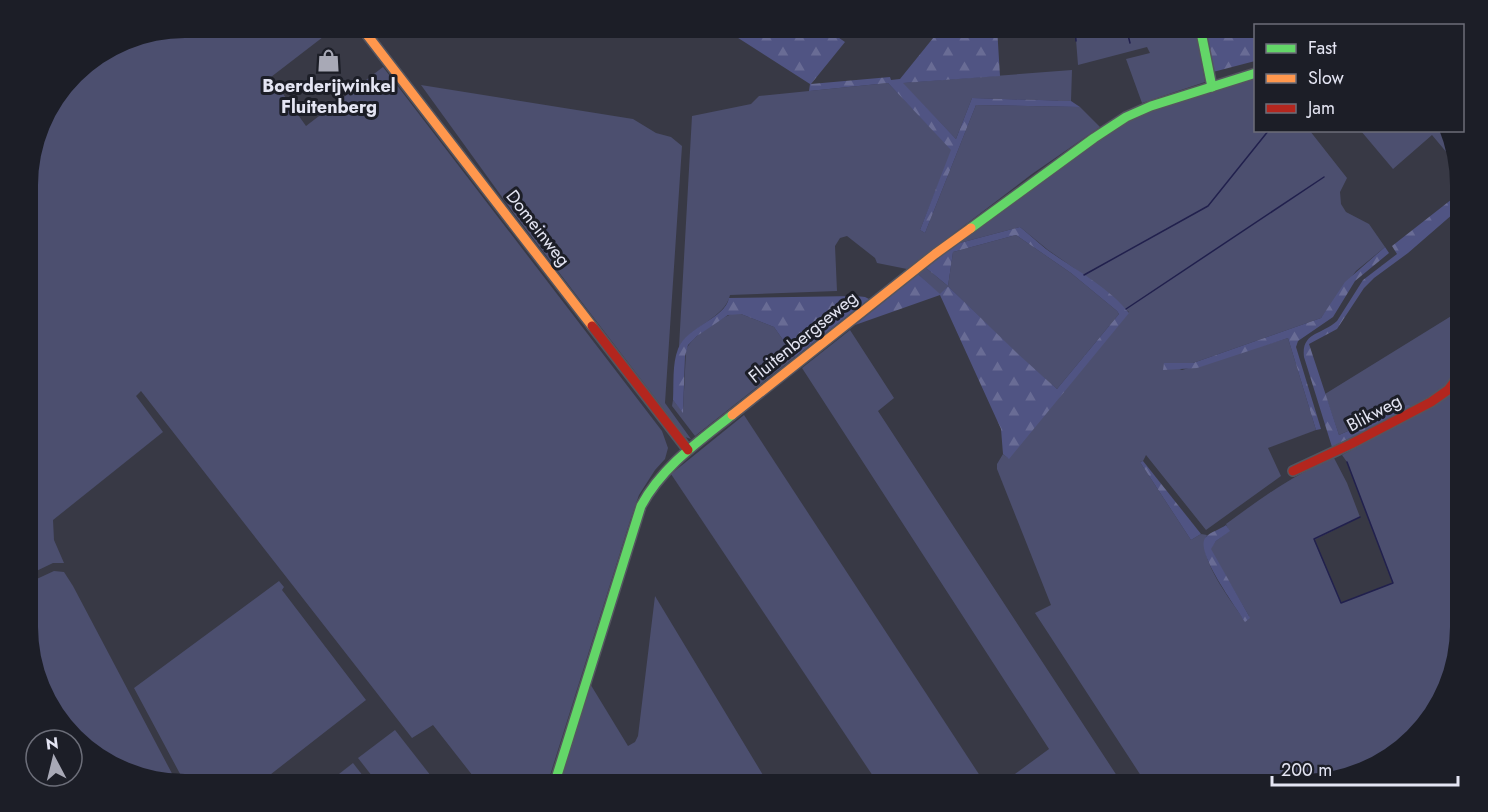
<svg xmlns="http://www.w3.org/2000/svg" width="1488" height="812" viewBox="0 0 1488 812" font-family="Jost,sans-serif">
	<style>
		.grass { fill: #4c4f6f }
		.forest { fill: url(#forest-firs); fill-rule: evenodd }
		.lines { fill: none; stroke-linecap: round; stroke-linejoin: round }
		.stream { stroke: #21204d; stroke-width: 1.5 }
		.fast-casing { stroke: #54555f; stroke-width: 12 }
		.slow-casing { stroke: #54555f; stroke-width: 12 }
		.jam-casing { stroke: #54555f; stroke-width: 12 }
		.fast { stroke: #63d668; stroke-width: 9 }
		.slow { stroke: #ff974d; stroke-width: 9 }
		.jam { stroke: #b3261e; stroke-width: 9 }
		.labels { text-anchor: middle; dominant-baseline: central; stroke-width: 6; stroke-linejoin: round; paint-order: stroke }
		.poi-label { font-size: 18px; font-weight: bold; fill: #e4e5f3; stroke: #1c1e27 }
		.street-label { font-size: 18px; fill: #e4e5f3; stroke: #1c1e27 }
	</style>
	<defs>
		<pattern id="forest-firs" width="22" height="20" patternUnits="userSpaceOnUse" patternTransform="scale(1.5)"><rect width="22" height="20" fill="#505483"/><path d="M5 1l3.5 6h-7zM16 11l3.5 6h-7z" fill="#696c95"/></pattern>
	</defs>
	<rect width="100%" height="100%" fill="#383945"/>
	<g class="grass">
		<polygon points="185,27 336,27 271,77 306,126 383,67 662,431 668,448 665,459 655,470 639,495 630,521 547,785 480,785 433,725 412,738 141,391 136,396 163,432 53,520 54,540 64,563 53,563 28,575 28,165 43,115 78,70 125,39"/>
		<polygon points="1075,27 1195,27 1205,82 1142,103 1126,59 1150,53 1147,47 1078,65"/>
		<polygon points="1072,70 1071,101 972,98 956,139 902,83"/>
		<path d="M 1255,76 L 1256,130 L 1310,131 L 1347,178 L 1340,192 L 1341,204 L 1346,212 L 1369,224 L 1385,247 L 1356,271 L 1321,318 L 1193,363 L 1165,363 L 1182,370 L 1288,338 L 1316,430 L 1268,448 L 1281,476 L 1206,530 L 1146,455 L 1143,461 L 1140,462 L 1191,540 L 1201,534 L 1207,535 C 1195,556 1233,603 1245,621 L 1249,616 L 1210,549 L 1216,541 L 1229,531 L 1226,524 C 1260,499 1294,474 1334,458 L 1347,483 L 1360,517 L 1314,540 L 1341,603 L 1393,583 L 1347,462 L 1342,455 L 1441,401 L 1455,389 L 1461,380 L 1461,637 L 1440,706 L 1382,764 L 1313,785 L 1147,785 L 1035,613 L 1051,605 L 997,469 L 997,464 L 1003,454 L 1008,458 L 1129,312 L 1081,273 L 1048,250 L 1020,227 L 956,244 L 1111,130 L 1142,113 Z"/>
		<path d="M 888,83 L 952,150 L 920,230 L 925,233 L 976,105 L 1080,107 L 1100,127 L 1032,174 L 907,269 L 877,263 L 875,258 L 847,236 L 840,238 L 835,246 L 837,291 L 730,295 C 725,318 692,325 679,347 L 692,116 L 751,104 L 759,96 Z"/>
		<polygon points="421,85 633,119 656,133 671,137 682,146 665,403 691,439 685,437 515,215"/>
		<polygon points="1361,131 1446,131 1458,166 1432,135 1393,169"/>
		<polygon points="1016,235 1071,273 1117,311 1119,314 1057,389 1018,355 948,286 940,295 918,274 926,268 948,286 953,252"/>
		<polygon points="1461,310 1461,365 1443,388 1411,408 1404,406 1339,435 1325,394"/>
		<path d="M 734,313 L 741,314 L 774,327 L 795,357 L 695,436 L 672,406 L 673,400 L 683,412 L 686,350 C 692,336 720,318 734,313 Z"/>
		<polygon points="850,330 894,398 878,411 1123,785 1000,785 1049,749 802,368"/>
		<polygon points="744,415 986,785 879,785 671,474"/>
		<polygon points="54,571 64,572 73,586 177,783 106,764 54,715 28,647 28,583"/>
		<polygon points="279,581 284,587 282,590 366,700 257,785 186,785 134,688"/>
		<polygon points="655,596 769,785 557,785 589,682 628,746 635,742 638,736"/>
		<polygon points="395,730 438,785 379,785 358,758"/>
		<polygon points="353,763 370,785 325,785"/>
	</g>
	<g class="forest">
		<polygon points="721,27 823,27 845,42 811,84 890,77 891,80 900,79 942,27 997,27 1000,76 903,83 956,139 972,98 1071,101 1080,107 976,105 925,233 920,230 951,150 888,83 809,91 810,84"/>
		<polygon points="1203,27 1255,27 1255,61 1213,72"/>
		<path d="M 1461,192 L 1461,207 L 1408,253 L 1374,278 L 1364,288 L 1337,329 L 1309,344 L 1339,435 L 1404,406 L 1409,405 L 1411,408 L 1332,447 L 1304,357 C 1301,332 1322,335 1337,321 L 1363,280 L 1397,254 L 1392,246 Z"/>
		<path d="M 1020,227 C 1029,234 1037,242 1046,249 C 1071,267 1110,288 1129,313 L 1009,459 L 1003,454 L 1001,429 L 940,295 L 855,325 L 918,274 L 940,294 L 948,286 L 926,268 L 956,244 ZM 1016,235 L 1071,273 L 1117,311 L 1119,314 L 1057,389 L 1018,354 L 948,286 L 953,252 Z"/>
		<polygon points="1385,247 1389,253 1355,281 1333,317 1298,341 1296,347 1321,429 1316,430 1288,338 1197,368 1163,370 1164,363 1193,363 1321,318 1345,282"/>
		<path d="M 856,296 L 865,297 L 869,299 L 795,357 L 774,327 L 741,314 L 728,315 L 697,336 L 688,345 L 685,356 L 683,413 L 673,400 C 674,385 672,364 678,349 C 687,326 725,319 729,298 Z"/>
		<polygon points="1143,461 1201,534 1191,540 1140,462"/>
		<path d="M 1226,525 L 1230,531 L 1216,541 L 1211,549 L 1249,616 L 1250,618 L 1245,622 C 1237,608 1193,550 1206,537 C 1210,532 1221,529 1226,525 Z"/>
	</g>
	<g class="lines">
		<g class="stream">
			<polyline points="1075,27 1076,41"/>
			<polyline points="1126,27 1130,43"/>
			<polyline points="388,31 396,27"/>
			<polyline points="1084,275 1208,206 1269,130"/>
			<polyline points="1126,309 1324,177"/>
			<polyline points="1347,462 1393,583 1341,603 1314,539 1360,517"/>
		</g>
		<defs>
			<g id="fast">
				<polyline points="1200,27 1212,87"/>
				<polyline points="971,228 1094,138 1126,117 1151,106 1256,73"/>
				<path d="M 554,785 L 641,506 C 662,467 698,442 732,415"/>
			</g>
			<g id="slow">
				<polyline points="361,27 592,326"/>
				<polyline points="732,415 935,254 971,228"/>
			</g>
			<g id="jam">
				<polyline points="592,326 688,450"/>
				<polyline points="1293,471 1351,444 1431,402 1448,390 1461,373"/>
			</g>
		</defs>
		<use href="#fast" class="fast-casing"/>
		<use href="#slow" class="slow-casing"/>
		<use href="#jam" class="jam-casing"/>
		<use href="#fast" class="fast"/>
		<use href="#slow" class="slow"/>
		<use href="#jam" class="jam"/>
	</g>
	<defs>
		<symbol id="shop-bare" viewBox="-9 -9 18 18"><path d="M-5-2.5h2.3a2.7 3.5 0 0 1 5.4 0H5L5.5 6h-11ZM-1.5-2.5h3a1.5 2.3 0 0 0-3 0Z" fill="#a8a9b6" stroke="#1c1e27" stroke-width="2.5" paint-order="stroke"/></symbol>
	</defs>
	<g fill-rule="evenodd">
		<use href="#shop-bare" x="312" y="44" width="33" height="33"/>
	</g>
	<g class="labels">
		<g class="poi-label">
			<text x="329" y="86">Boerderijwinkel<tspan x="329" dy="21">Fluitenberg</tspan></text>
		</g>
		<g class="street-label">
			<text transform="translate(538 228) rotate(52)">Domeinweg</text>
			<text transform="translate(803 337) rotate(-39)">Fluitenbergseweg</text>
			<text transform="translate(1374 413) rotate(-28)">Blikweg</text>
		</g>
	</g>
	<path d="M0 0H1488V812H0ZM185 38H1303A147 147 0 0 1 1450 185V627A147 147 0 0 1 1303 774H185A147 147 0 0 1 38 627V185A147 147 0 0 1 185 38Z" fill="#1c1e27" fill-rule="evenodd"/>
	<rect x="1254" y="24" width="210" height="108" fill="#1c1e27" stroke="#6c6e79" stroke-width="1.5"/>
	<rect x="1266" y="44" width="30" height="9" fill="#63d668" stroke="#6c6e79" stroke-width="1.5"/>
	<text x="1308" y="54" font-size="18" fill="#e4e5f3">Fast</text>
	<rect x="1266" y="74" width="30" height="9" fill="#ff974d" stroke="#6c6e79" stroke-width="1.5"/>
	<text x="1308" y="84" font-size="18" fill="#e4e5f3">Slow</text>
	<rect x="1266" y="104" width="30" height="9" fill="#b3261e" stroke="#6c6e79" stroke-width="1.5"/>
	<text x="1308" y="114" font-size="18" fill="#e4e5f3">Jam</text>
	<g transform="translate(54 758) rotate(353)"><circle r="28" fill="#1c1e27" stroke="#6c6e79" stroke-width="1.5"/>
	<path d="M0-4.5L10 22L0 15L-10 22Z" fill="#a8a9b6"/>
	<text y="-9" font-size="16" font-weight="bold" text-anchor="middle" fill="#e4e5f3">N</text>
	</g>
	<path d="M1272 776v9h186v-9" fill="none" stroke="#e4e5f3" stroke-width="3"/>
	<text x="1281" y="776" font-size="18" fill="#e4e5f3" stroke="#1c1e27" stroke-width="4.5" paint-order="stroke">200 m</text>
</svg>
